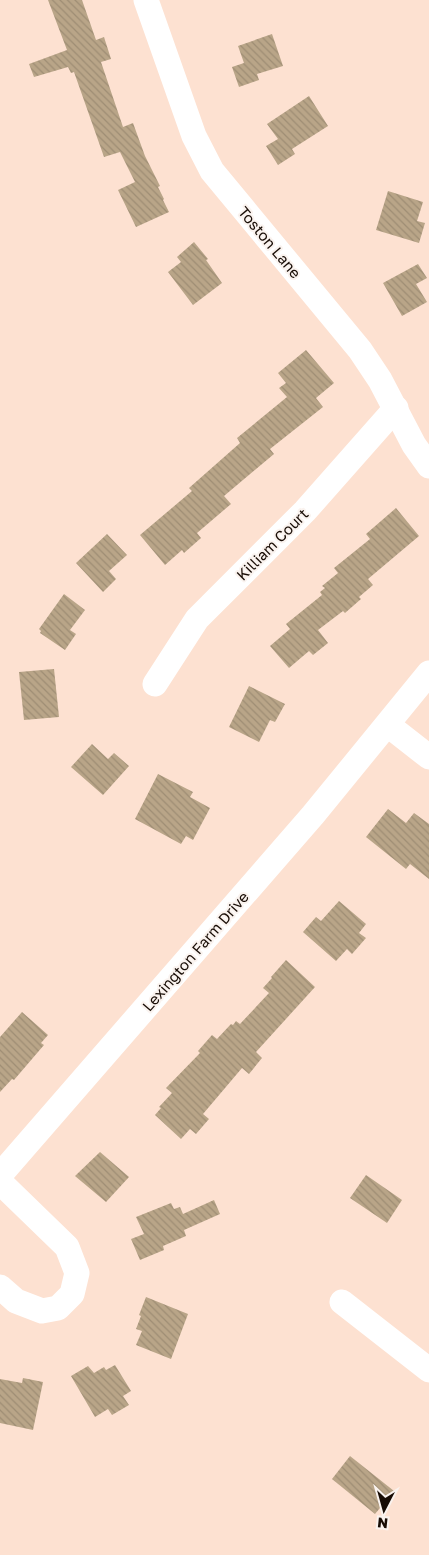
<svg xmlns="http://www.w3.org/2000/svg" width="429" height="1555" viewBox="0 0 429 1555" font-family="'Golos Text',sans-serif">
	<style>
		.building { fill: url(#building-back-hatch) }
		.lines { fill: none; stroke-linecap: round; stroke-linejoin: round }
		.minor { stroke: #fff; stroke-width: 25 }
		.labels { text-anchor: middle; dominant-baseline: central; stroke-width: 4; stroke-linejoin: round; paint-order: stroke }
		.street-label { font-size: 15px; fill: #170c05; stroke: #faf3ef }
	</style>
	<defs>
		<pattern id="building-back-hatch" width="6" height="6" patternUnits="userSpaceOnUse" patternTransform="scale(1.25)"><rect width="6" height="6" fill="#b9a588"/><path d="M-1 5l2 2M0 0l6 6M5-1l2 2" fill="none" stroke="#9e8d74"/></pattern>
	</defs>
	<rect width="100%" height="100%" fill="#fde1d1"/>
	<g class="building">
		<polygon points="48,0 82,0 96,40 104,37 111,59 101,62 123,127 133,123 145,156 160,186 158,187 164,199 163,200 169,212 136,227 118,190 135,182 120,152 104,157 74,72 71,73 68,67 34,77 29,64 67,50"/>
		<polygon points="272,34 283,66 257,74 259,80 239,87 232,67 244,63 238,46"/>
		<polygon points="309,96 328,126 292,149 295,154 278,165 266,146 278,139 267,124"/>
		<polygon points="388,191 423,202 417,221 425,223 419,243 376,230"/>
		<polygon points="194,242 208,259 206,260 222,283 193,305 168,272 181,262 177,257"/>
		<polygon points="418,264 427,278 416,284 427,302 402,316 383,283"/>
		<polygon points="306,350 334,383 316,398 323,407 270,449 274,454 224,496 231,504 197,533 201,538 184,553 182,550 165,565 140,535 192,491 189,488 240,443 237,438 287,397 279,388 286,383 278,373"/>
		<polygon points="396,508 419,536 368,579 373,585 359,597 361,599 345,613 343,611 318,630 328,643 313,655 309,651 289,668 270,646 290,629 286,624 322,595 320,592 325,588 322,586 338,573 334,568 370,539 366,534"/>
		<polygon points="107,534 127,555 109,571 116,579 103,592 76,563"/>
		<polygon points="64,594 85,610 70,630 76,634 65,650 40,633 41,631 39,629"/>
		<polygon points="54,669 59,717 24,720 19,672"/>
		<polygon points="249,686 285,704 275,722 270,720 259,742 229,727"/>
		<polygon points="92,744 108,759 114,753 129,766 103,795 71,767"/>
		<polygon points="158,774 193,792 190,797 210,808 193,840 186,836 181,844 135,819"/>
		<polygon points="388,809 406,823 414,813 429,824 429,879 410,864 406,869 366,837"/>
		<polygon points="339,901 366,924 359,933 366,938 352,954 347,949 336,961 303,932 316,917 321,921"/>
		<polygon points="286,960 315,987 256,1052 262,1058 249,1074 242,1068 203,1114 209,1119 196,1134 190,1129 181,1139 155,1115 161,1108 159,1107 172,1093 166,1088 200,1053 198,1051 212,1035 217,1039 231,1024 233,1025 236,1021 240,1024 269,993 263,988 272,978 271,977"/>
		<polygon points="22,1012 48,1035 41,1043 44,1045 14,1080 12,1079 0,1092 0,1037"/>
		<polygon points="100,1152 129,1177 106,1202 75,1176"/>
		<polygon points="366,1175 402,1200 387,1223 350,1198"/>
		<polygon points="214,1200 220,1214 184,1230 186,1236 163,1246 164,1250 140,1260 131,1239 144,1234 136,1217 171,1203 174,1209 180,1207 183,1214"/>
		<polygon points="146,1297 188,1314 171,1359 136,1345 142,1331 136,1329 141,1316 139,1315"/>
		<polygon points="115,1365 131,1391 123,1396 129,1405 112,1415 108,1409 95,1417 71,1376 88,1366 94,1373 104,1367 106,1370"/>
		<polygon points="23,1378 43,1382 33,1430 0,1423 0,1379 22,1383"/>
		<polygon points="350,1456 394,1491 375,1514 332,1479"/>
	</g>
	<g class="lines">
		<g class="minor">
			<polyline points="146,0 194,136 212,171 360,350 380,380 414,445 429,466"/>
			<polyline points="155,684 197,619 305,511 396,408"/>
			<polyline points="388,725 429,757"/>
			<polyline points="0,1175 313,815 429,673"/>
			<polyline points="0,1182 67,1247 77,1273 72,1294 58,1308 42,1311 16,1301 0,1287"/>
			<polyline points="342,1302 429,1370"/>
		</g>
	</g>
	<g class="labels">
		<g class="street-label">
			<text transform="translate(270 242) rotate(50)">Toston Lane</text>
			<text transform="translate(272 544) rotate(-45)">Killiam Court</text>
			<text transform="translate(195 951) rotate(-49)">Lexington Farm Drive</text>
		</g>
	</g>
	<g transform="translate(384 1510) rotate(186)" stroke="#faf3ef" stroke-width="4" paint-order="stroke">
	<path d="M0-4L9 19L0 12L-9 19Z" fill="#170c05"/>
	<text y="-8" font-size="14" font-weight="bold" text-anchor="middle" fill="#170c05">N</text>
	</g>
</svg>
